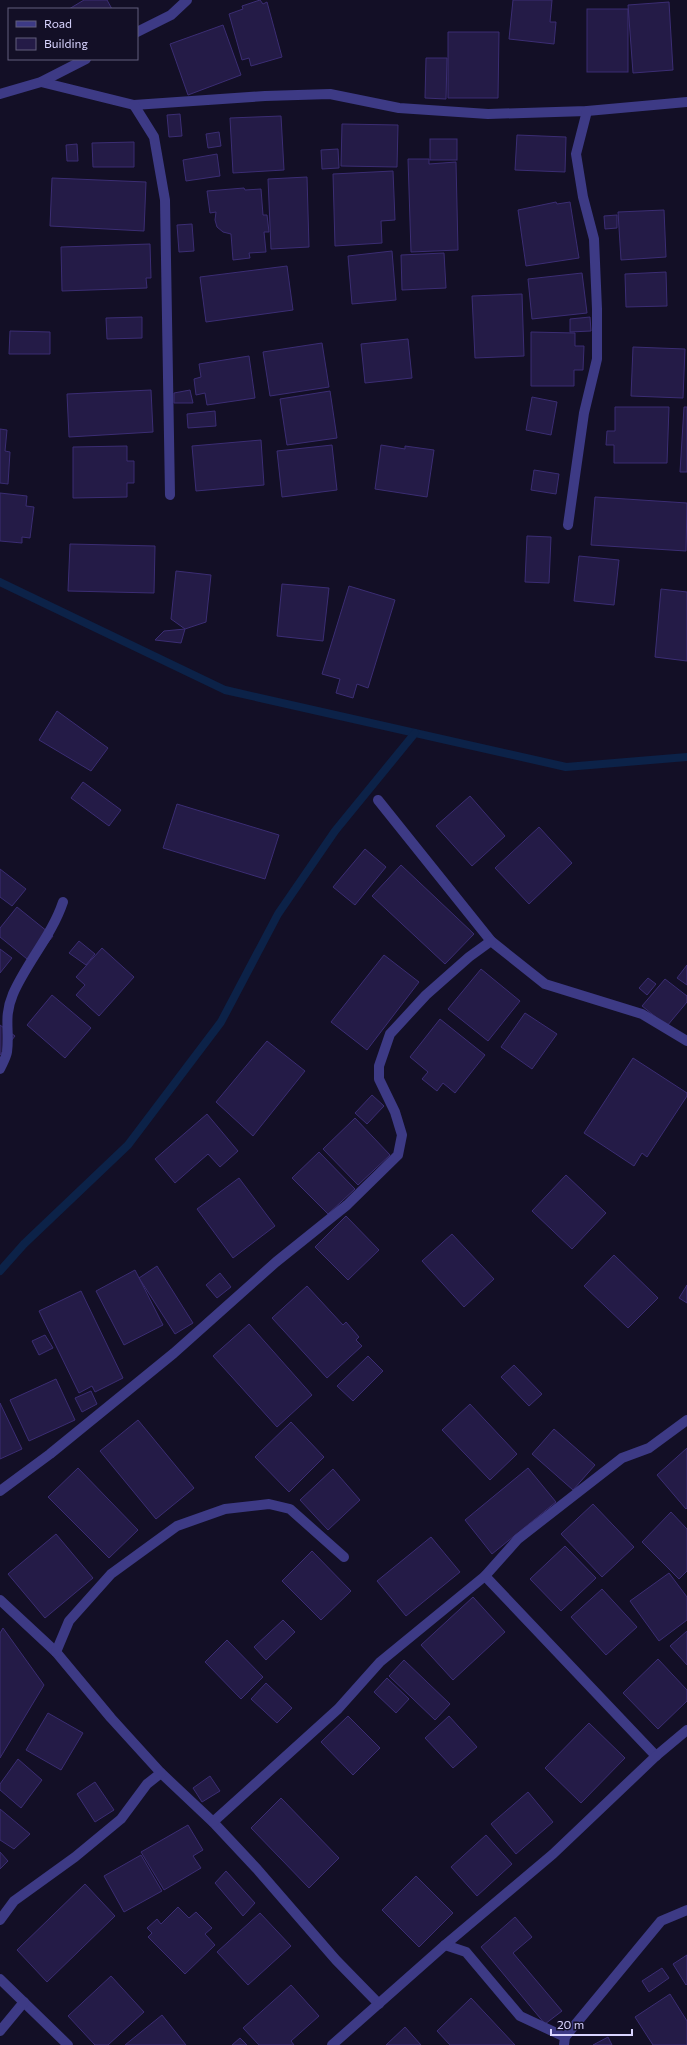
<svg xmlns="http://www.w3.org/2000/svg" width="687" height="2045" viewBox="0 0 687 2045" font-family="Commissioner,sans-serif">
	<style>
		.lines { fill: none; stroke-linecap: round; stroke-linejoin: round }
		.stream { stroke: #0c2248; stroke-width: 8 }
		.building { fill: #241b47; stroke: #3b2d73 }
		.street { stroke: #3d3a85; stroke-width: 10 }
	</style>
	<rect width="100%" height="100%" fill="#130f26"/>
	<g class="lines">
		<g class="stream">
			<polyline points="0,582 225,690 566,767 687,757"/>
			<polyline points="0,1271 24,1244 128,1145 221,1022 278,914 335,831 415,733"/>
		</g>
	</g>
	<g class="building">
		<polygon points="84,0 107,0 112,9 69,9"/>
		<polygon points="260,0 263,4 267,2 282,57 251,66 249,58 242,60 229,14 243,9 242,6"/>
		<polygon points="513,0 552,0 550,22 556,22 554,44 509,39"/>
		<polygon points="669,2 673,70 633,73 628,5"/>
		<rect x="587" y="9" width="41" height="63"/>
		<polygon points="223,25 241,75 188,95 170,44"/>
		<polygon points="448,32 499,32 498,98 448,98"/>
		<polygon points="426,58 447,58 446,99 425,98"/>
		<polygon points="180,114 182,136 169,137 167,115"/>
		<polygon points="281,116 284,170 233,173 230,118"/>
		<polygon points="342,124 398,125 397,167 341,166"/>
		<polygon points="219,132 221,146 208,148 206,134"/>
		<polygon points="517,135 566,137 565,172 515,170"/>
		<rect x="430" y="139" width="27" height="21"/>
		<polygon points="134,142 134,167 93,167 92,143"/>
		<polygon points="77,144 78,161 67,161 66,145"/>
		<polygon points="338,149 339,168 322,169 321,150"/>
		<polygon points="217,154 220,176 186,181 183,160"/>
		<polygon points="408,159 429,159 429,164 456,162 458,250 411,252"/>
		<polygon points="393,171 395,220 381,221 382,243 335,246 333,174"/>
		<polygon points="307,177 309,247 271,249 268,179"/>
		<polygon points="52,178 146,182 144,231 50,226"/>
		<polygon points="244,188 245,190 261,189 263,215 267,215 269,232 264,232 266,252 249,253 250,258 233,260 231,234 223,232 217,227 215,220 216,212 210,213 207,191"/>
		<polygon points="556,202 557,204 570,202 579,258 526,266 518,210"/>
		<polygon points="664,210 666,257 621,260 618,212"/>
		<polygon points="617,215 617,228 605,229 604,216"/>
		<polygon points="192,224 194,251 179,252 177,225"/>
		<polygon points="150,244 151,278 146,278 147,288 62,291 61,247"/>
		<polygon points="392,251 396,300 352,304 348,256"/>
		<polygon points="444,253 446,288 402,290 401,255"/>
		<polygon points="287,266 293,310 206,322 200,277"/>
		<polygon points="666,272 667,306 626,307 625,274"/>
		<polygon points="582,273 587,313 532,319 528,279"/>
		<polygon points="522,294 524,356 475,358 472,296"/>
		<polygon points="142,317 142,338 107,339 106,318"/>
		<polygon points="590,317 591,331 570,332 570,319"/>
		<polygon points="10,331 50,332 50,354 9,354"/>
		<polygon points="531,332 575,333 575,346 584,346 583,370 574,370 574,386 531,386"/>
		<polygon points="408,339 412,378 365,383 361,344"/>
		<polygon points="322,343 329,387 270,396 263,352"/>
		<polygon points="633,347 685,349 683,398 631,396"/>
		<polygon points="249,356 255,398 207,405 205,393 196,395 194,379 201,377 199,364"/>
		<polygon points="151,390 153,432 69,437 67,394"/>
		<polygon points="190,390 193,403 174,403 174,393"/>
		<polygon points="330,391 337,438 287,445 280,399"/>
		<polygon points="532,397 557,402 551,435 526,430"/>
		<polygon points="615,407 669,407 667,463 614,463 614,445 606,445 607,431 615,431"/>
		<polygon points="684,407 687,407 687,472 680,472"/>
		<polygon points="215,411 216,426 188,428 187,414"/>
		<polygon points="0,429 7,430 5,451 10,452 8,484 0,483"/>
		<polygon points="261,440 264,485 196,491 192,446"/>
		<polygon points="332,445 337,490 282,497 277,451"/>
		<polygon points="381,445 405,449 405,446 434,450 427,497 375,489"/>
		<polygon points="127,446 127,461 134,461 134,483 127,483 127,497 73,498 73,447"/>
		<polygon points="534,470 559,474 556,494 531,490"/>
		<polygon points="0,493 27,496 26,506 34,507 30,538 22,537 22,543 0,541"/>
		<polygon points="595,497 687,503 686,551 591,545"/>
		<polygon points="527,536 551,537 549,583 525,582"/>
		<polygon points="70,544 155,546 154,593 68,591"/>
		<polygon points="579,556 619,560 614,605 574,601"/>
		<polygon points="176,571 211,575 206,622 185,629 171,619"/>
		<polygon points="282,584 329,588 323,641 277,636"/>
		<polygon points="349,586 395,600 368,688 357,684 353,698 336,693 340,679 322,674"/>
		<polygon points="661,589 687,592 687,661 655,657"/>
		<polygon points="185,629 181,643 155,640 164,631"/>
		<polygon points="57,711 108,748 91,771 39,740"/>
		<polygon points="83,782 121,810 109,826 71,798"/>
		<polygon points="470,796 505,836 472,866 436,826"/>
		<polygon points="177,804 279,835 265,879 163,848"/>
		<polygon points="539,827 572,863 529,904 495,868"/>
		<polygon points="365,849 386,867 355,905 333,887"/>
		<polygon points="401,865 474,934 445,964 372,896"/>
		<polygon points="0,869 26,889 12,906 0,897"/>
		<polygon points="17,907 53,936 32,963 0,937 0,928"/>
		<polygon points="79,941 95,954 86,965 69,953"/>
		<polygon points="102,948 134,977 99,1016 76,995 85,985 76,977"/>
		<polygon points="0,949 12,958 0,973"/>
		<polygon points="384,955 419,982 367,1050 331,1022"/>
		<polygon points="687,965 687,985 677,978"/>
		<polygon points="481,969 520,1001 488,1041 448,1009"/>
		<polygon points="648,978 656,984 647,995 639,988"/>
		<polygon points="665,979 687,996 687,1002 667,1026 642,1006"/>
		<polygon points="52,995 91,1028 65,1058 27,1025"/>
		<polygon points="525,1013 557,1034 532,1069 501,1047"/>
		<polygon points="440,1019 485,1055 455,1093 443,1083 437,1091 422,1079 428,1072 410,1057"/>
		<polygon points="0,1025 15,1036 0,1055"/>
		<polygon points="267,1041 305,1071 253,1136 216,1102"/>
		<polygon points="633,1058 687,1093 687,1096 647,1157 642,1153 634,1166 584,1133"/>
		<polygon points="372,1095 384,1106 367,1124 355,1113"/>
		<polygon points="207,1114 238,1151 220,1167 208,1154 175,1183 155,1159"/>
		<polygon points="355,1118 390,1155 358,1185 323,1149"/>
		<polygon points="319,1152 355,1189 328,1214 292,1178"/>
		<polygon points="566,1175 606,1213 572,1249 532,1211"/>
		<polygon points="239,1178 275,1226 233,1258 197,1209"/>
		<polygon points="346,1216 379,1250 348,1280 315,1247"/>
		<polygon points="452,1234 494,1279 464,1307 422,1261"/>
		<polygon points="614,1255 658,1298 628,1328 584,1286"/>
		<polygon points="157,1266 193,1323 175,1334 139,1278"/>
		<polygon points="135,1270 163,1325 124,1345 96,1291"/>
		<polygon points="220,1273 231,1287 217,1298 206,1285"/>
		<polygon points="687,1285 687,1303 679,1298"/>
		<polygon points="307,1286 343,1325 346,1322 359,1337 356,1340 362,1346 327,1378 272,1318"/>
		<polygon points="81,1291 123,1378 95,1392 92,1386 79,1393 39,1311"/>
		<polygon points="249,1324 312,1395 277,1427 213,1356"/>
		<polygon points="45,1335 53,1348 39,1355 32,1341"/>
		<polygon points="368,1356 383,1371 353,1401 337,1386"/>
		<polygon points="514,1365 542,1394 529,1406 501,1377"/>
		<polygon points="56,1379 75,1420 29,1441 10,1400"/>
		<polygon points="91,1391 97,1404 82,1412 75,1398"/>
		<polygon points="0,1403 22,1449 0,1459"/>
		<polygon points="470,1404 517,1454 490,1480 442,1430"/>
		<polygon points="138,1420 194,1488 156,1519 100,1451"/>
		<polygon points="291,1422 324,1457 289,1492 255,1457"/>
		<polygon points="554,1429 595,1465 573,1490 532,1454"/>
		<polygon points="687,1448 687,1508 686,1509 657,1475"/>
		<polygon points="78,1468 138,1530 109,1558 48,1497"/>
		<polygon points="528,1468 556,1502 492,1554 465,1520"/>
		<polygon points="333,1469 360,1500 328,1530 300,1500"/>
		<polygon points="593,1504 634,1547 602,1577 561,1534"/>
		<polygon points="671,1512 687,1529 687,1571 679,1579 642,1542"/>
		<polygon points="56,1534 93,1578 45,1618 8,1574"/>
		<polygon points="431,1537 460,1572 406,1616 377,1581"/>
		<polygon points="565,1546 596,1578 561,1611 530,1579"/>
		<polygon points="312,1551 351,1591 321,1620 282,1581"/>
		<polygon points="669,1573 687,1597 687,1620 659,1641 630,1601"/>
		<polygon points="602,1589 637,1627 606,1655 571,1617"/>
		<polygon points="473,1597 505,1632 453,1680 421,1645"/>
		<polygon points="283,1620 295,1632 266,1660 254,1647"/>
		<polygon points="3,1628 44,1685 0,1758 0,1633"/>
		<polygon points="687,1631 687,1665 670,1646"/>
		<polygon points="227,1640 263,1677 241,1699 205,1662"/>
		<polygon points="658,1659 687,1690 687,1701 658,1729 623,1693"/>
		<polygon points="404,1660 450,1704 435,1720 389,1676"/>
		<polygon points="387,1678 409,1699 396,1713 374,1692"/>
		<polygon points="266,1683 292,1708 277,1723 251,1699"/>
		<polygon points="48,1713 83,1733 61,1770 26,1750"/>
		<polygon points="348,1716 380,1748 353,1775 321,1742"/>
		<polygon points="449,1716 477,1747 453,1768 425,1738"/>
		<polygon points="589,1723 625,1758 581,1803 545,1768"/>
		<polygon points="18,1759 42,1780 21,1808 0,1790 0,1784"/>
		<polygon points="210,1776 220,1791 202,1802 193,1788"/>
		<polygon points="95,1782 114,1810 95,1822 77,1794"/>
		<polygon points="528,1792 553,1822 516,1854 491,1824"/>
		<polygon points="281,1798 339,1858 309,1888 251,1828"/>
		<polygon points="0,1809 30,1834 14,1849 0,1840"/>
		<polygon points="188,1825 203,1850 193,1856 201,1868 164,1890 141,1852"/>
		<polygon points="486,1835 512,1864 477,1896 451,1867"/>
		<polygon points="0,1852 8,1861 0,1869"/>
		<polygon points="141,1855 162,1891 124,1912 104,1876"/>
		<polygon points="226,1871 255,1903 243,1916 215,1883"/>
		<polygon points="416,1876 453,1913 419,1947 382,1910"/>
		<polygon points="85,1884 115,1916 47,1982 17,1950"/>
		<polygon points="178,1907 189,1918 196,1912 212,1928 205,1934 215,1945 185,1974 148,1937 152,1933 147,1928 157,1919 161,1924"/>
		<polygon points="260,1913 291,1946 248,1985 217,1952"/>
		<polygon points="515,1917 532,1937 513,1953 562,2011 545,2024 481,1947"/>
		<polygon points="687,1955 687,1984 686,1985 673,1964"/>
		<polygon points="662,1968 669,1978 649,1992 642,1981"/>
		<polygon points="111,1976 144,2012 108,2045 95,2045 68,2016"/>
		<polygon points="291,1985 319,2016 291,2041 294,2045 259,2045 243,2028"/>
		<polygon points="670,1994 687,2021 687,2045 653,2045 635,2017"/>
		<polygon points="471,1998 515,2045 450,2045 437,2031"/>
		<polygon points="162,2015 186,2045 125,2045"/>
		<polygon points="405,2027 421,2045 386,2045"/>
		<polygon points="608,2037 612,2045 593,2045"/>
		<polygon points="240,2038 247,2045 232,2045"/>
	</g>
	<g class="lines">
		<g class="street">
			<polyline points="137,32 171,15 187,0"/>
			<polyline points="41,82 134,105 265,96 330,94 399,108 488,114 587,111 687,102"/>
			<polyline points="0,94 41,82 86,59"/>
			<polyline points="134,105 154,137 165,200 170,495"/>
			<polyline points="568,525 584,413 597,359 597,309 594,239 583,197 576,154 587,111"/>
			<polyline points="378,800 491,941 545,984 642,1014 687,1041"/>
			<path d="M 0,1069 C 2,1064 6,1058 7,1052 C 10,1030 3,1018 13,994 C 27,962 52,935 63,902"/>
			<polyline points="0,1491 50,1454 174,1353 276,1262 347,1205 398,1155 402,1135 395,1112 379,1079 379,1066 390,1034 426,995 469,957 491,941"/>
			<polyline points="485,1576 656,1756"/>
			<polyline points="0,1600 56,1652 111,1718 161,1773 213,1822 257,1869 336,1960 379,2004"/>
			<polyline points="56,1652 69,1621 111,1574 177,1526 225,1509 269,1504 290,1509 344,1557"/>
			<polyline points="213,1822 338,1709 380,1662 485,1576 518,1539 622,1458 649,1448 687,1420"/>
			<polyline points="0,1920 14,1901 75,1857 121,1819 147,1784 161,1773"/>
			<polyline points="445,1945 466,1952 520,2016 565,2037"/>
			<polyline points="0,1979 68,2045"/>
			<polyline points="0,2031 24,2002"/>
			<polyline points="332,2045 445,1945 553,1854 656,1756 687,1730"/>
			<polyline points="564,2045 565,2037 661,1921 687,1910"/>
		</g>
	</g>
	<rect x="8" y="8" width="130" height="52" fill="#130f26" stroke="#625e7d"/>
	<rect x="16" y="21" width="20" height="6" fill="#3d3a85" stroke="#625e7d"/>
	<text x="44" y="28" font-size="12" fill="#d9d4ff">Road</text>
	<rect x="16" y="38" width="20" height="12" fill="#241b47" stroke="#625e7d"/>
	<text x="44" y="48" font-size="12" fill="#d9d4ff">Building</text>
	<path d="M551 2029v6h81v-6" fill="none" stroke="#d9d4ff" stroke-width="2"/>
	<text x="557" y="2029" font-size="12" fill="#d9d4ff" stroke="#130f26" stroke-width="3" paint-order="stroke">20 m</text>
</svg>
